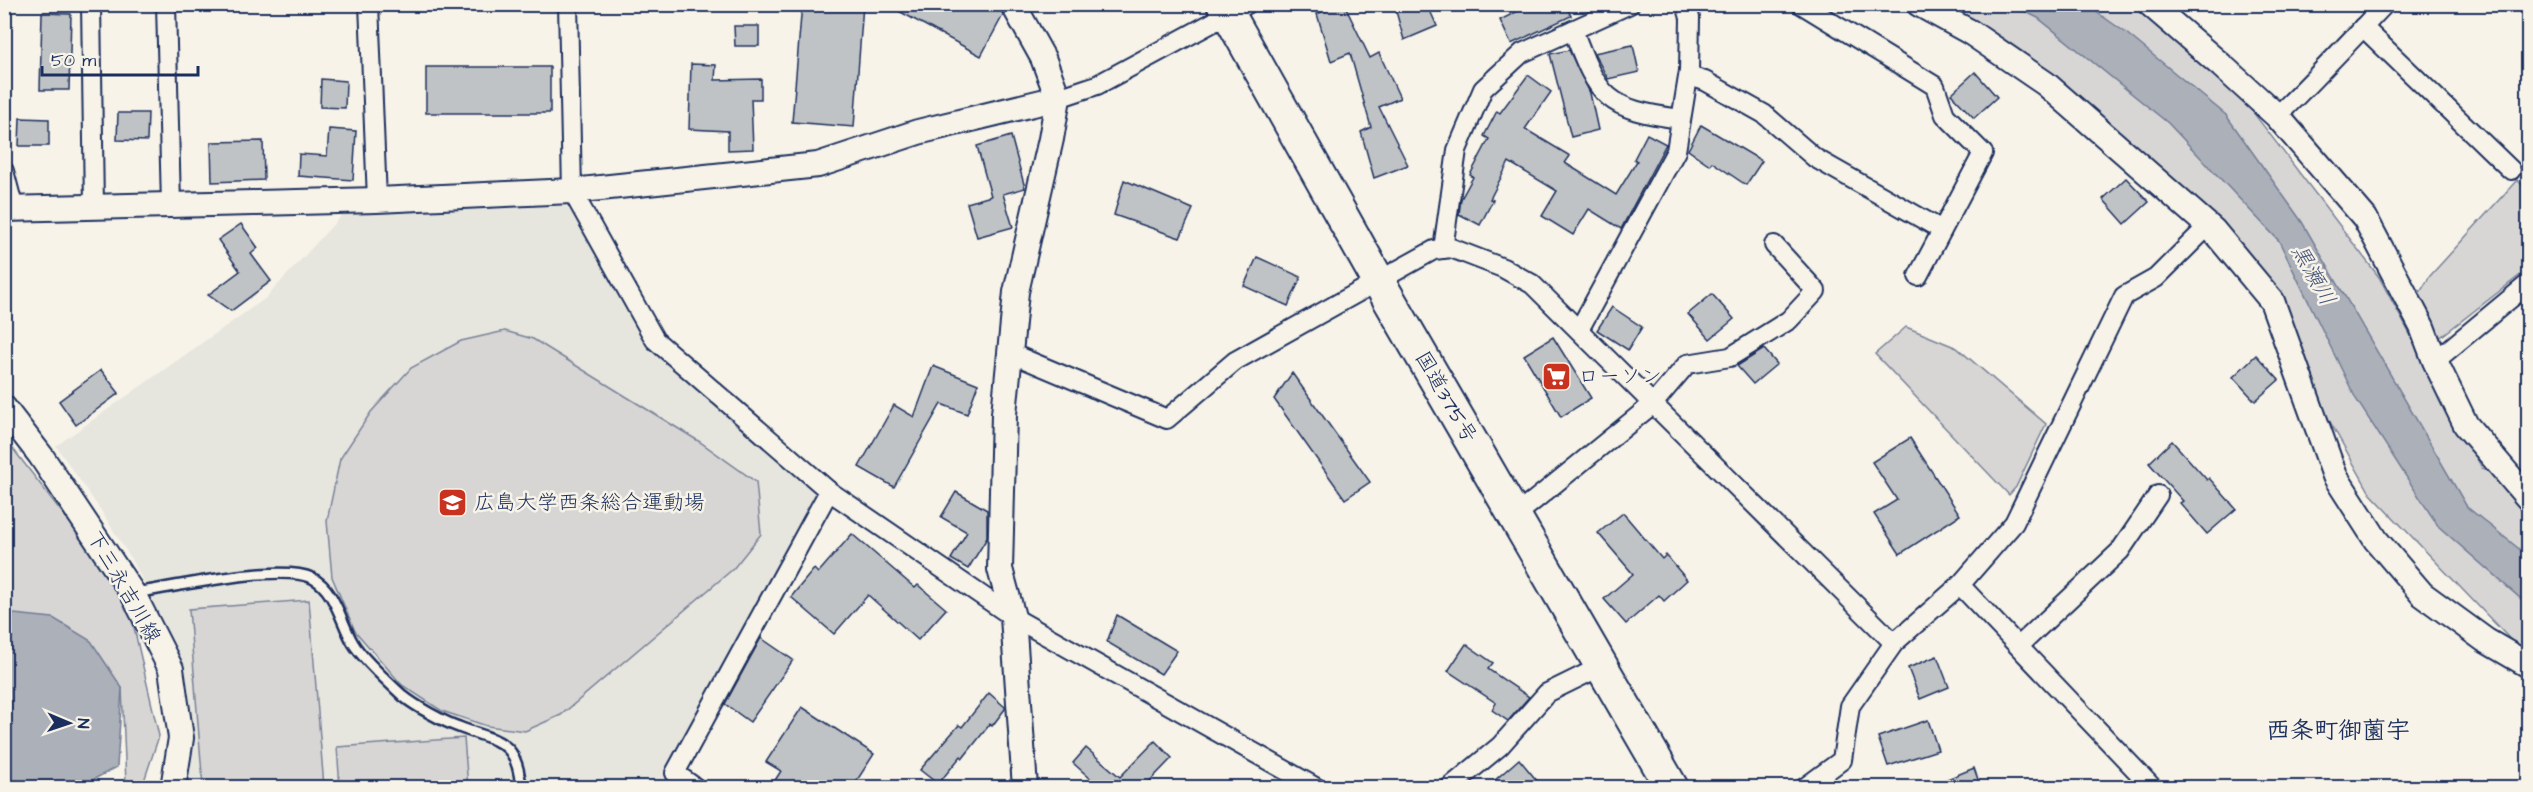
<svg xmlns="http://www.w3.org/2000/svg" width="2533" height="792" viewBox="0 0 2533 792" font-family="'Architects Daughter','Klee One',sans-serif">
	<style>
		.built { fill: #e6e5de }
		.green { fill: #d7d6d4; stroke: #798299; stroke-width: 1.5 }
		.water { fill: #acb0b9; stroke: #727c95; stroke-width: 1.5 }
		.building { fill: #c0c3c5; stroke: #1b2f5e; stroke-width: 1.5 }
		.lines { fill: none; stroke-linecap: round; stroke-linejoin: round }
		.lane-casing { stroke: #1b2f5e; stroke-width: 14 }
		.street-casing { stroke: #1b2f5e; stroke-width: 22 }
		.secondary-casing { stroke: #1b2f5e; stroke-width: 28 }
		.highway-casing { stroke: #1b2f5e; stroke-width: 36 }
		.lane { stroke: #f7f3e8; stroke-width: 9 }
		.street { stroke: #f7f3e8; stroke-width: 18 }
		.secondary { stroke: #f7f3e8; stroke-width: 24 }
		.highway { stroke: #f7f3e8; stroke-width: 32 }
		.labels { text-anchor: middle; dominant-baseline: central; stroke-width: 5; stroke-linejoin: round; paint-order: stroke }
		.poi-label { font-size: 21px; fill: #1b2f5e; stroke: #f7f3e8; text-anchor: start }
		.street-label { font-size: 21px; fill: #1b2f5e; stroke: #f7f3e8 }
		.water-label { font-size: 22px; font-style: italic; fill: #465679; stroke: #f7f3e8 }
		.quarter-label { font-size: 24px; font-weight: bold; fill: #1b2f5e; stroke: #f7f3e8 }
	</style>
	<rect width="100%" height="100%" fill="#f7f3e8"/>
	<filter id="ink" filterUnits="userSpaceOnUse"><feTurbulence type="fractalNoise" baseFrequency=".0167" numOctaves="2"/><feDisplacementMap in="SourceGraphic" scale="12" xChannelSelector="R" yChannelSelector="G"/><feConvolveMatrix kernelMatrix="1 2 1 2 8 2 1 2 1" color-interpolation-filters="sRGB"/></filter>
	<g filter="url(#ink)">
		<polygon class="built" points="559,206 570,207 646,345 817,493 670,776 685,787 183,787 184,677 176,650 135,565 102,512 56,446 266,298 342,215"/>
		<g class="green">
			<polygon points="1923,5 2136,5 2207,52 2379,277 2482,468 2528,496 2528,658 2370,493 2309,384 2275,295 1970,32"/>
			<polygon points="2517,180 2528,190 2528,269 2438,339 2419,294 2430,276"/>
			<polygon points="1906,327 1957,348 2046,424 2016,487 2009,495 1875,354"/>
			<polygon points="505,331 533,339 700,442 756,482 761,534 733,569 561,715 525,731 487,726 442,711 402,685 355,631 332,577 327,521 340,459 371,412 411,368 461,341"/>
			<polygon points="4,437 127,597 159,736 142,787 103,787 126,784 122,688 5,626"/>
			<polygon points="309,600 324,787 203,787 189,609"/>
			<polygon points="464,738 468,787 340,787 337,747"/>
		</g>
		<g class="water">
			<polygon points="2012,5 2086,5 2125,32 2226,115 2302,222 2467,507 2528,556 2528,605 2438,526 2356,399 2279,241 2168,123 2038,18"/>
			<polygon points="4,613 53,618 91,641 122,688 117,767 79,787 5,787"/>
		</g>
		<g class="building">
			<polygon points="802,4 863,4 854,127 792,122"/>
			<polygon points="886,4 999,4 1003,15 981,56"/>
			<polygon points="1338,4 1344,4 1370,58 1379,53 1400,98 1379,107 1408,165 1374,178 1361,132 1371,127 1350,53 1331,61 1317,14"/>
			<polygon points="1394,4 1427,4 1437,26 1404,40"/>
			<polygon points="1532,4 1565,4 1571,16 1511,44 1500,20"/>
			<polygon points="42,13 71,14 69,90 40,90"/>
			<polygon points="734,26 759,26 759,46 735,46"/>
			<polygon points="1633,45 1639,72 1608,79 1594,53"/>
			<polygon points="1569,50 1590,93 1598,130 1571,137 1550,54"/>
			<polygon points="691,64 716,65 715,80 761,79 761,99 751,99 753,149 728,150 728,131 689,129"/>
			<rect x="426" y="67" width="124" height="46"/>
			<polygon points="1975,72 1997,97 1974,118 1951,94"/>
			<polygon points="1528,75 1551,92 1525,129 1570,156 1565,163 1616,195 1637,161 1634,159 1647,134 1666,144 1621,229 1589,209 1573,235 1542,216 1557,191 1509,162 1490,199 1493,200 1480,225 1459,214 1461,199 1473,177 1470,175 1489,139 1484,136 1497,111 1500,113"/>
			<polygon points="321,79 346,81 345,108 320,107"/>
			<polygon points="118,113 148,113 147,141 117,140"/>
			<polygon points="20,118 49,119 49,146 19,146"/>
			<polygon points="1701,125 1762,161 1746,185 1712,162 1710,165 1688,150"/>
			<polygon points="329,129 356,131 353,180 298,176 299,154 327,156"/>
			<polygon points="1011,136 1025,188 1003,194 1013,227 977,237 967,203 991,196 977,146"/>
			<polygon points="263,141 264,180 212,182 211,142"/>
			<polygon points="2126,178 2149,202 2125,224 2103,199"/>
			<polygon points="1124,180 1193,209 1180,238 1114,215"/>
			<polygon points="241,224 258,248 251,254 271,281 231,311 208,295 240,271 218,240"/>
			<polygon points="1257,257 1301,277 1288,306 1244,286"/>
			<polygon points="1712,294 1734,319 1710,339 1688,314"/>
			<polygon points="1612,307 1642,327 1628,350 1597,330"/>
			<polygon points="1553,337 1591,398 1561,417 1524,355"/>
			<polygon points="1764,349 1777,364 1753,384 1737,366"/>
			<polygon points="2256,355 2279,380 2255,401 2233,377"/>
			<polygon points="933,366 978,384 967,414 941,404 894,487 859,467 894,405 914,417"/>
			<polygon points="101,370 119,393 76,425 59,401"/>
			<polygon points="1292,373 1370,482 1345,499 1274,399"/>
			<polygon points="1910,438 1960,515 1900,554 1874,514 1897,500 1872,462"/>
			<polygon points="2172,441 2207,480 2209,478 2236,509 2207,534 2180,503 2183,501 2149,463"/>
			<polygon points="956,492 987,510 987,538 968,569 951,559 967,532 941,517"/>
			<polygon points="1623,513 1662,559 1666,555 1687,580 1664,601 1659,595 1626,624 1604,599 1633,574 1598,533"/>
			<polygon points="852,534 915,588 918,585 946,609 918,640 868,595 834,634 791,597 814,569 818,573"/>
			<polygon points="1117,615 1177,651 1161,674 1107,642"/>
			<polygon points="761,638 793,660 750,722 725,704"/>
			<polygon points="1466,644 1493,663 1488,669 1529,697 1508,721 1492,710 1496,703 1448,671"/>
			<polygon points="1937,656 1949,687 1920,699 1908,668"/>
			<polygon points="989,693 1005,707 1005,709 992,726 990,724 963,758 961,756 938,784 920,770 959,725 962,727"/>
			<polygon points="802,707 874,754 852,788 770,788 781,771 766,762"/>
			<polygon points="1928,720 1938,750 1888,766 1878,737"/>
			<polygon points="1155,741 1172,758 1143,788 1101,788 1073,763 1086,748 1120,777"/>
			<polygon points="1519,759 1543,788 1486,788"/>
			<polygon points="1974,768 1981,788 1929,788 1928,787"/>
		</g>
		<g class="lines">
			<defs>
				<path id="lane" d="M 135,593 C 174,587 280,563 312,578 C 335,589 341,623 353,643 C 361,657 390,684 403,696 C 415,706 444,722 459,727 C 497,742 517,738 521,788"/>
				<g id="street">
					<polyline points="91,4 94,207"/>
					<polyline points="166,4 171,205"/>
					<polyline points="369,4 377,200"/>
					<polyline points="568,4 572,191 655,340 829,491 1013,617 1317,788"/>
					<polyline points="1801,4 1935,86 1945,115 1983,153 1918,276"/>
					<polyline points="2363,27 2511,170"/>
					<path d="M 1573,30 C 1599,99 1606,109 1681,119"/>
					<polyline points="1689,76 1705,81 1764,114 1815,158 1942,230"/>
					<polyline points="1058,98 1097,85 1247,4"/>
					<path d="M 2277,116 C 2314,80 2349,42 2385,4"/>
					<polyline points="4,171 14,209"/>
					<polyline points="1443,249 1457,150 1483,89 1522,53 1630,4"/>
					<polyline points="1579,330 1676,151 1689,71 1690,18 1686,4"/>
					<polyline points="1010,353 1167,419 1235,361 1434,250 1451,248 1503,268 1532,284 1894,643"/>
					<polyline points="2435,361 2528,284"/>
					<polyline points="1515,516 1653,404 1687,364 1730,357 1789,320 1816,291 1774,245"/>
					<polyline points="1960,585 2153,788"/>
					<polyline points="2019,646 2120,551 2158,495"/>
					<polyline points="696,788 675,773 829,491"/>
					<polyline points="1449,788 1500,746 1547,693 1602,666"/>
					<polyline points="1804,788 1842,760 1850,706 1894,643 1960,585 2014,523 2124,296 2156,278 2208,226"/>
				</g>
				<g id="secondary">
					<polyline points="1013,4 1043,58 1058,98 1051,139 1016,292 1004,414 1000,569 1013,617 1025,788"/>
					<polyline points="1919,4 1970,32 2046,84 2213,230 2272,301 2335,476 2376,540 2422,594 2485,640 2528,665"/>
					<polyline points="2150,4 2222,66 2277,116 2365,218 2422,327 2435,361 2466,425 2528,498"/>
					<polyline points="4,209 377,200 572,191 818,165 918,132 1058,98"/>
					<polyline points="4,408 41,456 133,594 171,669 181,738 173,788"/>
				</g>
				<polyline id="highway" points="1223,4 1379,282 1672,788"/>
			</defs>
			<use href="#lane" class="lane-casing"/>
			<use href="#street" class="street-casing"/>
			<use href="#secondary" class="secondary-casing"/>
			<use href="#highway" class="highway-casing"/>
			<use href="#lane" class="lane"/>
			<use href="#street" class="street"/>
			<use href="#secondary" class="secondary"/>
			<use href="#highway" class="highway"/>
		</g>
	</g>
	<defs>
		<symbol id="supermarket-square" viewBox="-11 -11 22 22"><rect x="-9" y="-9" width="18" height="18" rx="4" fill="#c8321e" stroke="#f7f3e8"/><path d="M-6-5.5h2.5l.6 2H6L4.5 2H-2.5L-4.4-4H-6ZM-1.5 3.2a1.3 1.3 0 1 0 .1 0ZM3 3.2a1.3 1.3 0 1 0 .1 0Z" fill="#fff"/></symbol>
		<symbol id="university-square" viewBox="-11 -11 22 22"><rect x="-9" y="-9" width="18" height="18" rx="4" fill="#c8321e" stroke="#f7f3e8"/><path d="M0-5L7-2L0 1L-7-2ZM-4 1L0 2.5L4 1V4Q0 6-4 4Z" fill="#fff"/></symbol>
	</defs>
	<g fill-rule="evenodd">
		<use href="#supermarket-square" x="1540" y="360" width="33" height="33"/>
		<use href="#university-square" x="436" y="486" width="33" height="33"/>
	</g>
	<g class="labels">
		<g class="poi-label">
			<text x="1578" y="376">ローソン</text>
			<text x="474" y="502">広島大学西条総合運動場</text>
		</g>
		<g class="street-label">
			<text transform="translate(1446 397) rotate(60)">国道375号</text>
			<text transform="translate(124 587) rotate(60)">下三永吉川線</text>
		</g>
		<g class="water-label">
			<text transform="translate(2313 275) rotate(61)">黒瀬川</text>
		</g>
		<g class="quarter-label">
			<text x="2338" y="731">西条町御薗宇</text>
		</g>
	</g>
	<rect width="2533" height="792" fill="none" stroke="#f7f3e8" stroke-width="24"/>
	<rect x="12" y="12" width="2509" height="768" fill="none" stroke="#1b2f5e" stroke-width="2" filter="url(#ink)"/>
	<g transform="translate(69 723) rotate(92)" stroke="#f7f3e8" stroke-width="4.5" paint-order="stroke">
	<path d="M0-4.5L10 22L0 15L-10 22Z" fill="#1b2f5e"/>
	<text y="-9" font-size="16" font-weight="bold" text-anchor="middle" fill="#1b2f5e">N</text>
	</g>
	<path d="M42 66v9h156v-9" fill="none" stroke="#1b2f5e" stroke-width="3"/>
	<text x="51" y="66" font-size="18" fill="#1b2f5e" stroke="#f7f3e8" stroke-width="4.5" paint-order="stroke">50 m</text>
</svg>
